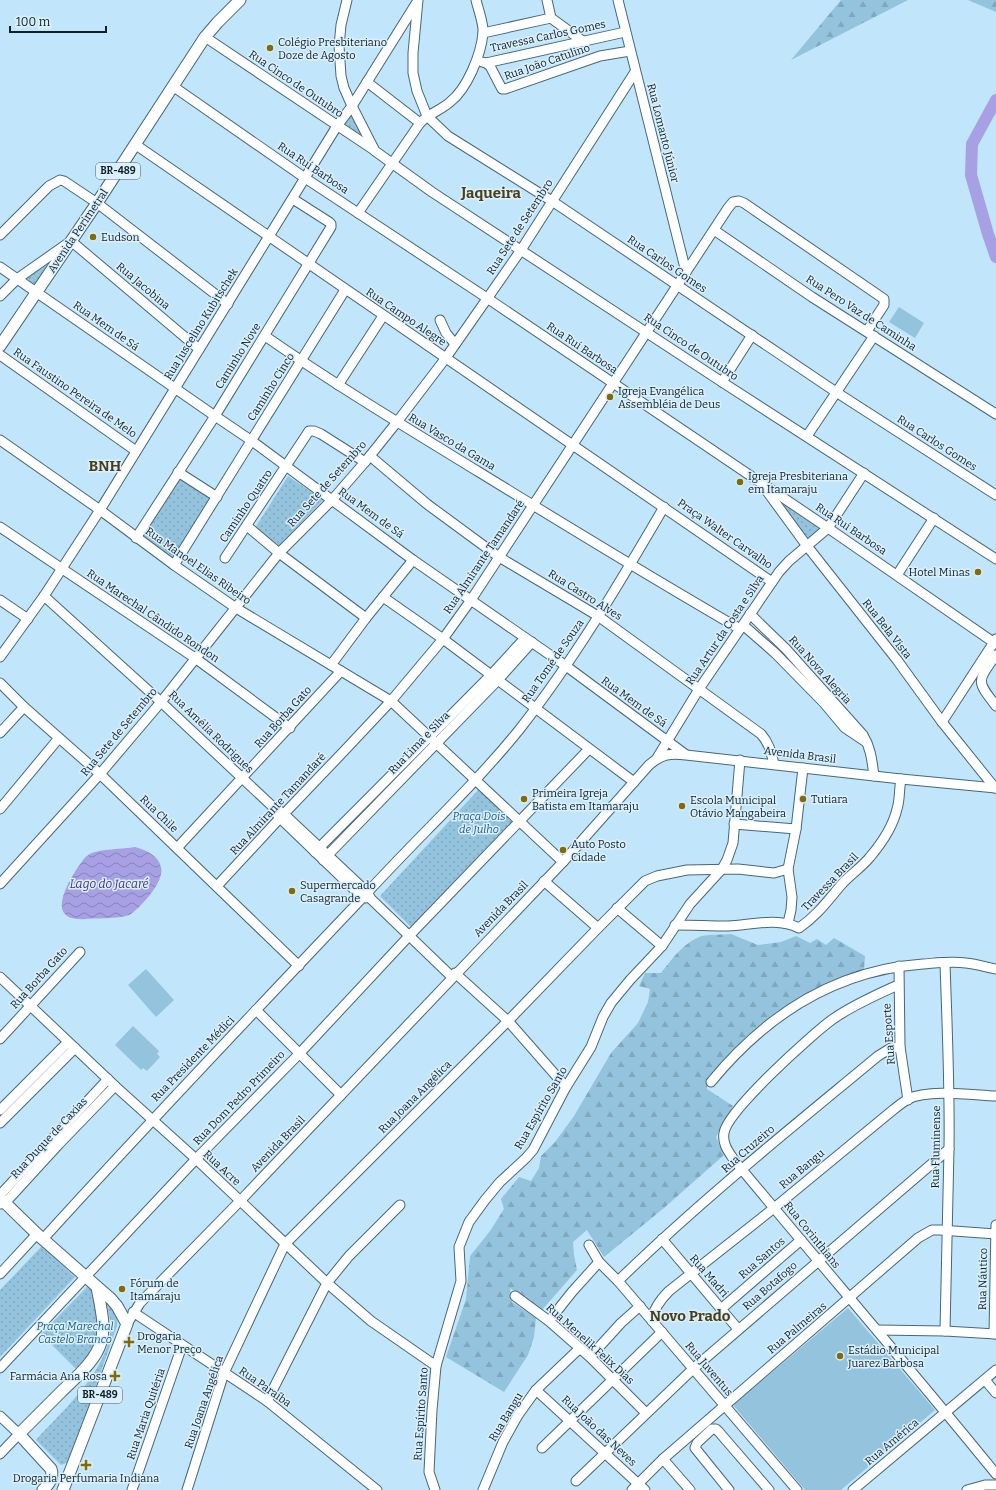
<svg xmlns="http://www.w3.org/2000/svg" width="996" height="1490" viewBox="0 0 996 1490" font-family="Bitter,serif">
	<style>
		.grass { fill: #94c3dd }
		.forest { fill: url(#forest-firs) }
		.park { fill: url(#park-dots) }
		.water { fill: url(#water-waves) }
		.lines { fill: none; stroke-linecap: round; stroke-linejoin: round }
		.river { stroke: #a8a0e4; stroke-width: 12 }
		.minor-casing { stroke: #46677a; stroke-width: 11 }
		.major-casing { stroke: #46677a; stroke-width: 13 }
		.minor { stroke: #fff; stroke-width: 9 }
		.major { stroke: #fff; stroke-width: 11 }
		.poi-dot { fill: #846a05; stroke: #daf0fd; stroke-width: 1.5 }
		.labels { text-anchor: middle; dominant-baseline: central; stroke-width: 3; stroke-linejoin: round; paint-order: stroke }
		.shield { fill: #daf0fd; stroke: #4d5e66; stroke-width: 1 }
		.shield-label { font-size: 10px; font-weight: bold; fill: #111f26 }
		.street-label { font-size: 11px; fill: #111f26; stroke: #daf0fd }
		.poi-label { font-size: 11px; fill: #111f26; stroke: #daf0fd; text-anchor: start }
		.park-label { font-size: 11px; font-style: italic; fill: #1f5c78; stroke: #daf0fd }
		.water-label { font-size: 12px; font-style: italic; fill: #443281; stroke: #daf0fd }
		.district-label { font-size: 15px; font-weight: bold; fill: #4b3e16; stroke: #daf0fd }
	</style>
	<defs>
		<pattern id="forest-firs" width="22" height="20" patternUnits="userSpaceOnUse"><rect width="22" height="20" fill="#94c3dd"/><path d="M5 1l3.5 6h-7zM16 11l3.5 6h-7z" fill="#7fa7be"/></pattern>
		<pattern id="park-dots" width="8" height="8" patternUnits="userSpaceOnUse"><rect width="8" height="8" fill="#94c3dd"/><path d="M2 2h.1M6 6h.1" fill="none" stroke="#7fa7be" stroke-width="1.8" stroke-linecap="round"/></pattern>
		<pattern id="water-waves" width="16" height="10" patternUnits="userSpaceOnUse"><rect width="16" height="10" fill="#a8a0e4"/><path d="M0 5q4-4 8 0t8 0" fill="none" stroke="#8782b9"/></pattern>
	</defs>
	<rect width="100%" height="100%" fill="#c1e6fb"/>
	<g class="grass">
		<polygon points="899,307 924,323 915,338 889,322"/>
		<polygon points="146,969 174,1000 156,1017 128,985"/>
		<polygon points="133,1026 159,1051 157,1054 160,1057 147,1071 143,1068 141,1070 115,1045"/>
		<polygon points="848,1308 935,1410 841,1490 805,1490 733,1405"/>
	</g>
	<g class="forest">
		<polygon points="841,0 908,0 791,60"/>
		<polygon points="968,0 996,0 996,12"/>
		<path d="M 731,934 L 758,945 L 781,942 L 796,936 L 810,943 L 817,939 L 826,945 L 834,938 L 865,956 L 864,970 L 800,997 L 748,1035 L 708,1077 L 707,1089 L 733,1106 L 716,1137 L 724,1155 L 664,1208 L 604,1257 L 587,1230 L 573,1242 L 574,1255 L 577,1270 L 542,1310 L 510,1288 L 512,1302 L 536,1318 L 534,1337 L 528,1355 L 504,1392 L 446,1357 L 466,1299 L 470,1256 L 490,1231 L 504,1209 L 501,1199 L 519,1177 L 531,1181 L 539,1168 L 541,1156 L 555,1142 L 574,1116 L 611,1053 L 638,1023 L 648,1002 L 650,989 L 639,986 L 645,973 L 661,973 C 672,959 684,942 702,936 C 711,934 722,935 731,934 Z"/>
	</g>
	<g class="park">
		<polygon points="351,116 365,139 344,125"/>
		<polygon points="53,261 36,287 26,278"/>
		<polygon points="177,476 211,498 173,557 142,535"/>
		<polygon points="288,476 323,500 279,546 255,528"/>
		<polygon points="778,498 820,529 807,540"/>
		<polygon points="479,789 512,822 411,927 380,896"/>
		<polygon points="42,1246 75,1277 0,1357 0,1290"/>
		<polygon points="88,1286 92,1291 100,1324 97,1344 78,1371 41,1334"/>
		<path d="M 107,1304 L 118,1315 L 117,1326 L 69,1462 L 61,1465 L 36,1440 C 64,1409 107,1372 111,1328 C 111,1321 108,1311 107,1304 Z"/>
	</g>
	<path class="water" d="M 135,847 C 146,850 158,855 161,867 C 165,881 142,906 131,914 C 123,919 96,918 86,919 C 45,922 66,886 78,867 C 82,862 84,857 90,854 C 99,849 124,849 135,847 Z"/>
	<g class="lines">
		<polyline class="river" points="996,100 972,144 971,175 988,234 996,257"/>
		<defs>
			<g id="minor">
				<polyline points="347,0 341,25 339,46 341,76 344,88 352,106 375,151 432,192 722,382 996,559"/>
				<polyline points="418,0 413,53 413,73 417,91 427,116 448,136 552,201 836,392 996,495"/>
				<polyline points="547,0 551,18 584,42"/>
				<polyline points="618,0 686,272"/>
				<polyline points="483,33 551,18"/>
				<polyline points="205,37 374,150"/>
				<polyline points="482,62 486,63 625,32"/>
				<polyline points="486,63 490,66 502,89 505,89 600,56 630,51"/>
				<polyline points="367,82 420,123"/>
				<polyline points="174,87 305,178 487,298 828,528 996,644"/>
				<polyline points="136,145 772,582"/>
				<path d="M 358,213 L 420,123 C 429,113 440,111 450,102 C 467,89 481,55 483,33 C 484,24 478,9 476,0"/>
				<polyline points="714,230 812,297 996,414"/>
				<polyline points="0,235 49,186 60,180 64,181 97,203 228,304"/>
				<polyline points="0,267 215,416 252,441 413,560 566,666 685,754"/>
				<polyline points="0,296 17,279 71,241 199,349"/>
				<polyline points="440,320 446,333 455,344"/>
				<path d="M 265,336 C 334,384 407,428 479,472 C 565,525 652,578 740,629"/>
				<polyline points="0,355 136,451"/>
				<polyline points="722,382 752,335"/>
				<polyline points="338,385 383,316"/>
				<polyline points="807,436 874,336"/>
				<polyline points="0,440 100,510 174,565 236,608 391,701 563,862"/>
				<path d="M 370,456 L 427,504 L 499,557 L 598,616 L 761,734 C 769,743 771,752 774,764"/>
				<polyline points="178,472 217,497"/>
				<polyline points="766,490 807,546 897,660 942,722 995,788"/>
				<polyline points="247,526 279,553 366,618"/>
				<polyline points="0,527 195,658 290,728"/>
				<polyline points="136,538 215,416 331,227 331,224 329,222 293,199"/>
				<polyline points="225,558 309,431 314,431 321,434 365,462"/>
				<polyline points="174,565 345,290"/>
				<polyline points="897,575 934,518"/>
				<polyline points="44,596 161,702 272,806 284,814 367,892 371,899 452,977"/>
				<polyline points="383,597 443,639 634,782"/>
				<polyline points="0,600 28,619"/>
				<path d="M 750,614 L 786,649 L 863,735 C 871,748 872,761 874,776"/>
				<polyline points="743,625 775,653 824,703 845,728 866,742"/>
				<path d="M 996,655 C 977,682 976,680 996,706"/>
				<polyline points="0,657 44,596 100,510 337,126 352,106 417,2"/>
				<polyline points="331,665 366,618 413,560"/>
				<polyline points="0,683 24,707 100,774 299,966"/>
				<polyline points="942,722 996,639"/>
				<polyline points="0,733 24,707"/>
				<polyline points="657,758 699,689 779,572 789,561 828,528 864,473"/>
				<polyline points="0,809 59,738"/>
				<polyline points="276,813 280,818 362,897 366,898"/>
				<polyline points="734,824 796,829"/>
				<polyline points="177,848 341,671"/>
				<polyline points="315,852 491,675 525,638"/>
				<polyline points="323,860 498,680 532,642"/>
				<polyline points="544,881 598,928"/>
				<polyline points="0,884 100,774 161,702 279,553 332,500 365,462 397,422 445,359 521,250 635,72"/>
				<polyline points="217,886 280,818 345,750 391,701 443,639 471,600 728,208 733,202 739,201 744,203 884,299 884,305 867,331"/>
				<polyline points="617,908 662,946"/>
				<polyline points="788,923 791,910 792,897 788,869 796,829 803,768"/>
				<path d="M 675,925 C 693,925 710,926 728,926 C 751,925 777,917 799,928 C 817,916 828,900 842,884 C 850,875 862,867 870,857 C 881,844 893,826 897,809 C 900,800 899,789 901,779"/>
				<path d="M 945,963 C 947,1025 950,1087 949,1149 C 948,1209 946,1270 945,1331"/>
				<polyline points="899,966 900,1047 908,1100"/>
				<polyline points="455,973 508,1021 566,1087"/>
				<polyline points="0,977 115,1086 196,1159 327,1283 371,1321 436,1366"/>
				<path d="M 898,985 C 876,995 853,1005 833,1019 C 812,1034 727,1111 724,1133 C 722,1144 729,1152 734,1160 C 821,1265 910,1368 996,1474"/>
				<polyline points="256,1010 341,1095"/>
				<polyline points="0,1039 80,952"/>
				<path d="M 711,1082 C 766,1015 836,970 923,964 C 937,963 952,961 966,963 C 976,964 986,967 996,969"/>
				<polyline points="0,1110 68,1042"/>
				<polyline points="0,1123 75,1048"/>
				<polyline points="0,1195 108,1079"/>
				<polyline points="0,1204 5,1203 59,1144 115,1086"/>
				<path d="M 43,1239 C 149,1122 258,1008 367,893 C 417,838 472,788 519,730 C 574,660 619,584 664,507"/>
				<polyline points="662,1239 738,1329"/>
				<polyline points="589,1245 599,1262 618,1281 797,1490"/>
				<polyline points="0,1274 37,1234"/>
				<path d="M 618,1281 C 700,1201 790,1129 878,1056 L 891,1048 L 900,1047"/>
				<polyline points="515,1296 549,1321 590,1357 646,1413"/>
				<polyline points="721,1309 801,1240"/>
				<polyline points="133,1312 267,1401 377,1490"/>
				<polyline points="549,1321 572,1292 599,1262"/>
				<path d="M 652,1321 C 653,1309 661,1299 669,1291 L 774,1208 L 893,1110 C 898,1106 903,1102 908,1099 C 930,1089 972,1095 996,1096"/>
				<path d="M 127,1324 L 140,1303 L 240,1201 L 563,862 L 649,765 C 662,754 670,753 686,755 L 901,779 L 996,788"/>
				<polyline points="878,1330 945,1331 996,1334"/>
				<polyline points="994,1334 996,1225"/>
				<polyline points="590,1357 621,1323 640,1306"/>
				<polyline points="0,1368 196,1159 299,1054 409,936 589,749"/>
				<polyline points="985,1380 996,1393"/>
				<polyline points="536,1390 645,1490"/>
				<polyline points="267,1401 327,1283 349,1256 400,1205"/>
				<polyline points="0,1416 19,1434 0,1454"/>
				<polyline points="542,1448 662,1332"/>
				<polyline points="663,1459 690,1490"/>
				<polyline points="576,1481 694,1368 949,1149"/>
				<polyline points="132,1490 182,1346"/>
				<polyline points="187,1490 224,1373 285,1244 508,1021 598,928 645,881 657,876 687,870 738,869 774,873 788,869"/>
				<polyline points="435,1490 429,1472 432,1410 436,1366 461,1281 459,1247 469,1222 485,1200 500,1182 526,1158 533,1150 566,1087 591,1047 603,1017 611,1003 630,980 662,946 690,904 722,869 727,860 733,843 740,760"/>
				<polyline points="483,1490 503,1442 518,1415 536,1390 580,1348"/>
				<polyline points="632,1490 663,1459 918,1238 932,1230 940,1230 996,1234"/>
				<polyline points="729,1490 695,1448 697,1443 712,1429 716,1429 719,1432 769,1490"/>
				<polyline points="853,1490 996,1370"/>
				<polyline points="967,1490 985,1485 996,1485"/>
			</g>
			<g id="major">
				<polyline points="0,346 97,203 205,37 218,22 240,0"/>
				<polyline points="0,1198 37,1234 111,1299 117,1306 127,1324 63,1490"/>
				<path d="M 43,1490 C 49,1484 54,1478 51,1469 L 19,1434 C 33,1420 47,1406 60,1393 C 74,1379 96,1361 101,1342 C 106,1325 100,1305 97,1287"/>
			</g>
		</defs>
		<use href="#minor" class="minor-casing"/>
		<use href="#major" class="major-casing"/>
		<use href="#minor" class="minor"/>
		<use href="#major" class="major"/>
	</g>
	<g class="poi-dot">
		<circle cx="270" cy="48" r="4"/>
		<circle cx="93" cy="237" r="4"/>
		<circle cx="610" cy="397" r="4"/>
		<circle cx="740" cy="482" r="4"/>
		<circle cx="978" cy="572" r="4"/>
		<circle cx="524" cy="799" r="4"/>
		<circle cx="803" cy="799" r="4"/>
		<circle cx="682" cy="806" r="4"/>
		<circle cx="563" cy="850" r="4"/>
		<circle cx="292" cy="891" r="4"/>
		<circle cx="122" cy="1289" r="4"/>
		<path d="M127 1336h4v4h4v4h-4v4h-4v-4h-4v-4h4z"/>
		<circle cx="840" cy="1356" r="4"/>
		<path d="M113 1370h4v4h4v4h-4v4h-4v-4h-4v-4h4z"/>
		<path d="M84 1459h4v4h4v4h-4v4h-4v-4h-4v-4h4z"/>
	</g>
	<g class="labels">
		<g class="shield">
			<rect x="96" y="163" width="44" height="16" rx="3"/>
			<rect x="78" y="1387" width="44" height="16" rx="3"/>
		</g>
		<g class="shield-label">
			<text x="118" y="171">BR-489</text>
			<text x="100" y="1395">BR-489</text>
		</g>
		<g class="street-label">
			<text transform="translate(548 36) rotate(-12)">Travessa Carlos Gomes</text>
			<text transform="translate(547 62) rotate(-19)">Rua João Catulino</text>
			<text transform="translate(296 84) rotate(34)">Rua Cinco de Outubro</text>
			<text transform="translate(663 133) rotate(76)">Rua Lomanto Júnior</text>
			<text transform="translate(313 168) rotate(34)">Rua Rui Barbosa</text>
			<text transform="translate(520 227) rotate(-57)">Rua Sete de Setembro</text>
			<text transform="translate(78 231) rotate(-56)">Avenida Perimetral</text>
			<text transform="translate(667 264) rotate(34)">Rua Carlos Gomes</text>
			<text transform="translate(143 286) rotate(40)">Rua Jacobina</text>
			<text transform="translate(861 313) rotate(33)">Rua Pero Vaz de Caminha</text>
			<text transform="translate(406 317) rotate(34)">Rua Campo Alegre</text>
			<text transform="translate(201 324) rotate(-58)">Rua Juscelino Kubitschek</text>
			<text transform="translate(106 326) rotate(35)">Rua Mem de Sá</text>
			<text transform="translate(691 347) rotate(34)">Rua Cinco de Outubro</text>
			<text transform="translate(582 348) rotate(34)">Rua Rui Barbosa</text>
			<text transform="translate(238 356) rotate(-58)">Caminho Nove</text>
			<text transform="translate(271 387) rotate(-58)">Caminho Cinco</text>
			<text transform="translate(75 393) rotate(35)">Rua Faustino Pereira de Melo</text>
			<text transform="translate(452 442) rotate(31)">Rua Vasco da Gama</text>
			<text transform="translate(937 443) rotate(33)">Rua Carlos Gomes</text>
			<text transform="translate(327 484) rotate(-48)">Rua Sete de Setembro</text>
			<text transform="translate(246 506) rotate(-56)">Caminho Quatro</text>
			<text transform="translate(371 513) rotate(36)">Rua Mem de Sá</text>
			<text transform="translate(851 529) rotate(34)">Rua Rui Barbosa</text>
			<text transform="translate(725 534) rotate(35)">Praça Walter Carvalho</text>
			<text transform="translate(484 557) rotate(-56)">Rua Almirante Tamandaré</text>
			<text transform="translate(198 566) rotate(35)">Rua Manoel Elias Ribeiro</text>
			<text transform="translate(585 595) rotate(32)">Rua Castro Alves</text>
			<text transform="translate(153 616) rotate(34)">Rua Marechal Cândido Rondon</text>
			<text transform="translate(887 629) rotate(52)">Rua Bela Vista</text>
			<text transform="translate(725 630) rotate(-56)">Rua Artur da Costa e Silva</text>
			<text transform="translate(553 661) rotate(-55)">Rua Tomé de Souza</text>
			<text transform="translate(820 670) rotate(48)">Rua Nova Alegria</text>
			<text transform="translate(634 702) rotate(36)">Rua Mem de Sá</text>
			<text transform="translate(283 717) rotate(-48)">Rua Borba Gato</text>
			<text transform="translate(119 732) rotate(-50)">Rua Sete de Setembro</text>
			<text transform="translate(211 732) rotate(44)">Rua Amélia Rodrigues</text>
			<text transform="translate(419 743) rotate(-46)">Rua Lima e Silva</text>
			<text transform="translate(800 755) rotate(7)">Avenida Brasil</text>
			<text transform="translate(278 804) rotate(-47)">Rua Almirante Tamandaré</text>
			<text transform="translate(159 814) rotate(44)">Rua Chile</text>
			<text transform="translate(830 882) rotate(-46)">Travessa Brasil</text>
			<text transform="translate(501 909) rotate(-46)">Avenida Brasil</text>
			<text transform="translate(39 978) rotate(-48)">Rua Borba Gato</text>
			<text transform="translate(889 1034) rotate(-94)">Rua Esporte</text>
			<text transform="translate(193 1059) rotate(-46)">Rua Presidente Médici</text>
			<text transform="translate(415 1097) rotate(-45)">Rua Joana Angélica</text>
			<text transform="translate(239 1098) rotate(-46)">Rua Dom Pedro Primeiro</text>
			<text transform="translate(541 1108) rotate(-60)">Rua Espírito Santo</text>
			<text transform="translate(49 1138) rotate(-47)">Rua Duque de Caxias</text>
			<text transform="translate(278 1144) rotate(-46)">Avenida Brasil</text>
			<text transform="translate(936 1147) rotate(-89)">Rua Fluminense</text>
			<text transform="translate(748 1149) rotate(-41)">Rua Cruzeiro</text>
			<text transform="translate(222 1168) rotate(43)">Rua Acre</text>
			<text transform="translate(802 1169) rotate(-40)">Rua Bangu</text>
			<text transform="translate(812 1235) rotate(51)">Rua Corinthians</text>
			<text transform="translate(762 1258) rotate(-41)">Rua Santos</text>
			<text transform="translate(709 1276) rotate(49)">Rua Madri</text>
			<text transform="translate(983 1279) rotate(-89)">Rua Náutico</text>
			<text transform="translate(770 1286) rotate(-41)">Rua Botafogo</text>
			<text transform="translate(797 1328) rotate(-40)">Rua Palmeiras</text>
			<text transform="translate(590 1344) rotate(42)">Rua Menelik Felix Dias</text>
			<text transform="translate(709 1369) rotate(50)">Rua Juventus</text>
			<text transform="translate(265 1387) rotate(35)">Rua Paraíba</text>
			<text transform="translate(204 1402) rotate(-71)">Rua Joana Angélica</text>
			<text transform="translate(146 1414) rotate(-71)">Rua Maria Quitéria</text>
			<text transform="translate(421 1414) rotate(-86)">Rua Espírito Santo</text>
			<text transform="translate(506 1417) rotate(-59)">Rua Bangu</text>
			<text transform="translate(599 1431) rotate(43)">Rua João das Neves</text>
			<text transform="translate(892 1442) rotate(-40)">Rua América</text>
		</g>
		<g class="poi-label">
			<text x="278" y="42">Colégio Presbiteriano<tspan x="278" dy="13">Doze de Agosto</tspan></text>
			<text x="101" y="237">Eudson</text>
			<text x="618" y="391">Igreja Evangélica<tspan x="618" dy="13">Assembléia de Deus</tspan></text>
			<text x="748" y="476">Igreja Presbiteriana<tspan x="748" dy="13">em Itamaraju</tspan></text>
			<text x="970" y="572" text-anchor="end">Hotel Minas</text>
			<text x="532" y="793">Primeira Igreja<tspan x="532" dy="13">Batista em Itamaraju</tspan></text>
			<text x="811" y="799">Tutiara</text>
			<text x="690" y="800">Escola Municipal<tspan x="690" dy="13">Otávio Mangabeira</tspan></text>
			<text x="571" y="844">Auto Posto<tspan x="571" dy="13">Cidade</tspan></text>
			<text x="300" y="885">Supermercado<tspan x="300" dy="13">Casagrande</tspan></text>
			<text x="130" y="1283">Fórum de<tspan x="130" dy="13">Itamaraju</tspan></text>
			<text x="137" y="1336">Drogaria<tspan x="137" dy="13">Menor Preço</tspan></text>
			<text x="848" y="1350">Estádio Municipal<tspan x="848" dy="13">Juarez Barbosa</tspan></text>
			<text x="107" y="1376" text-anchor="end">Farmácia Ana Rosa</text>
			<text x="86" y="1478" text-anchor="middle">Drogaria Perfumaria Indiana</text>
		</g>
		<g class="park-label">
			<text x="479" y="816">Praça Dois<tspan x="479" dy="13">de Julho</tspan></text>
			<text x="75" y="1326">Praça Marechal<tspan x="75" dy="13">Castelo Branco</tspan></text>
		</g>
		<g class="water-label">
			<text x="109" y="884">Lago do Jacaré</text>
		</g>
		<g class="district-label">
			<text x="491" y="193">Jaqueira</text>
			<text x="105" y="466">BNH</text>
			<text x="690" y="1316">Novo Prado</text>
		</g>
	</g>
	<path d="M10 26v6h96v-6" fill="none" stroke="#111f26" stroke-width="2"/>
	<text x="16" y="26" font-size="12" fill="#111f26" stroke="#daf0fd" stroke-width="3" paint-order="stroke">100 m</text>
</svg>
